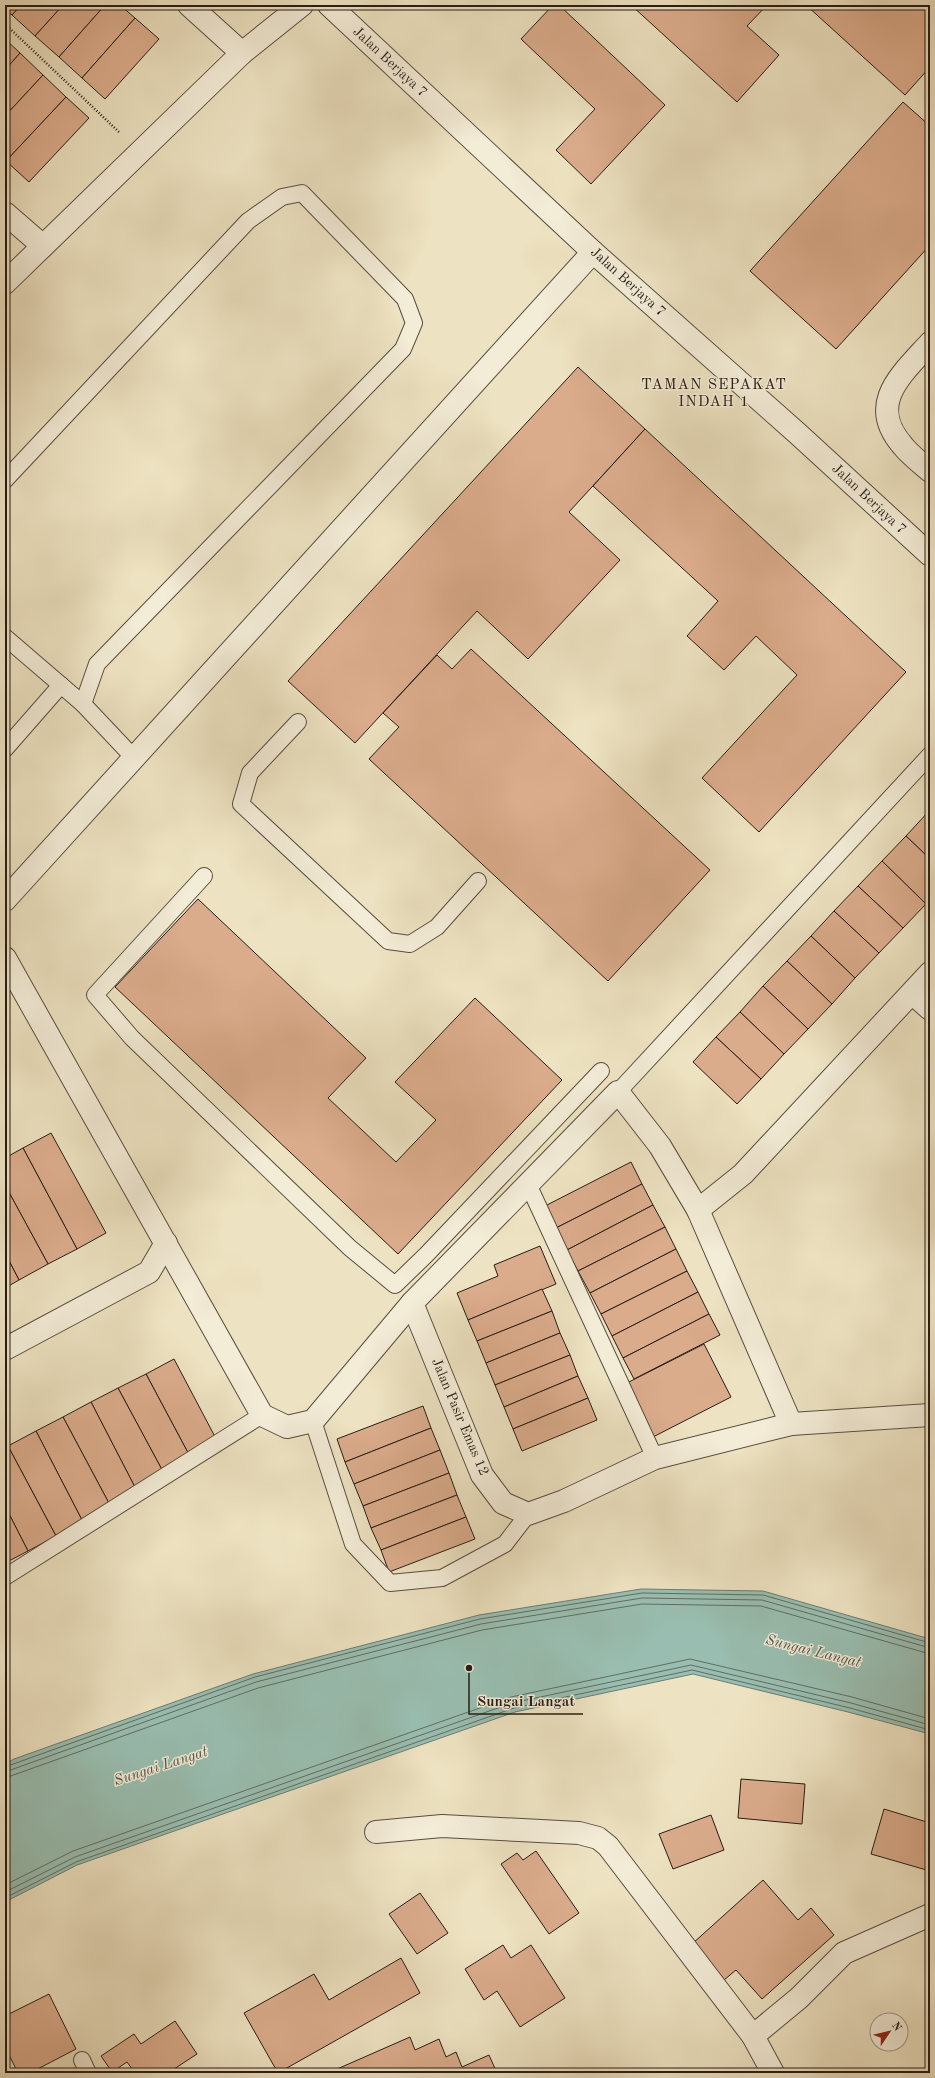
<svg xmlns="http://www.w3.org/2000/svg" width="935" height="2078" viewBox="0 0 935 2078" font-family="'Old Standard TT',serif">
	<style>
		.water { fill: #99beb1; stroke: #6b7d73 }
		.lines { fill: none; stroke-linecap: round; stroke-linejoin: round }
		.shore { stroke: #606d63; stroke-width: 1 }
		.building { fill: #dbac8c; stroke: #271c15 }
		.service-casing { stroke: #584e40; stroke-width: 18 }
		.minor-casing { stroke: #584e40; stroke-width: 24 }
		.path { stroke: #271c15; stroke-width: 2.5; stroke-dasharray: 1 2; stroke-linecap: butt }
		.service { stroke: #f3ecd7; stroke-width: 16 }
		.minor { stroke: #f3ecd7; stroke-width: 22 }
		.labels { text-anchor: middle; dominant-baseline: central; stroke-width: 3; stroke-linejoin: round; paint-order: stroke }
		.street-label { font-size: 14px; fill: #271c15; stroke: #f3ecd7 }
		.neighbourhood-label { font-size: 15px; letter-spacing: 1px; fill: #271c15; stroke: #f3ecd7 }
		.water-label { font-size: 15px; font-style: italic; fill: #4f554c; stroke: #f3ecd7 }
		.leader { fill: none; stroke: #271c15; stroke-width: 1.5 }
		.callout-dot { fill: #271c15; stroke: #f3ecd7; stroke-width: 1.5 }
		.callout-label { font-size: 15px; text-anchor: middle; font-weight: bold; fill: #271c15; stroke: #f3ecd7; stroke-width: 3; stroke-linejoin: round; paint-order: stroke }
	</style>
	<rect width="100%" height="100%" fill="#ede2c1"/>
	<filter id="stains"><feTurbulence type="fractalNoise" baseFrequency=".005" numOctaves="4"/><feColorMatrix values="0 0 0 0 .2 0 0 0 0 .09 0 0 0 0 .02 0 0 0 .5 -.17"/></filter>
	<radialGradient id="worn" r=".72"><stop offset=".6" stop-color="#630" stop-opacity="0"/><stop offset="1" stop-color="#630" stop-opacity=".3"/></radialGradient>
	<polygon class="water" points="641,1589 763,1591 930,1639 930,1734 848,1712 693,1674 515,1712 77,1865 5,1902 5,1764 14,1759 253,1674 479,1615"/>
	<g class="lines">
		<g class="shore">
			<polyline points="5,1767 255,1677 480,1619 642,1593 763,1595 930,1643"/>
			<polyline points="5,1772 256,1682 481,1624 642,1598 762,1600 930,1648"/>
			<polyline points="5,1778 258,1688 482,1630 642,1604 761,1606 930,1654"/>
			<polyline points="5,1885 73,1851 511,1697 690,1659 852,1697 930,1719"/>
			<polyline points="5,1892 75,1857 512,1703 691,1665 851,1703 930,1725"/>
			<polyline points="5,1898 76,1862 514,1708 692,1670 850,1708 930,1730"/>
		</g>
	</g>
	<g class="building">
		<polygon points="5,5 21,5 12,15 5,9"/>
		<polygon points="21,5 63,5 35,36 12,15"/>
		<polygon points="63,5 105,5 59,57 35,36"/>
		<polygon points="105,5 120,5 135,18 82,78 59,57"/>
		<polygon points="553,5 559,5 665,105 591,184 556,150 595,109 521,39"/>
		<polygon points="631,5 767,5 747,26 779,55 737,102"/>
		<polygon points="806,5 930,5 930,67 905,95"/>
		<polygon points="135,18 159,39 105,99 82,78"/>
		<polygon points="5,39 20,53 5,70"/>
		<polygon points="20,53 43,75 5,116 5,70"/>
		<polygon points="43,75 66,97 6,161 5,116"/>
		<polygon points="66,97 89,118 29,182 6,161"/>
		<polygon points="903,102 930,126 930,245 836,349 750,271"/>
		<polygon points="578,367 645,429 569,512 620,560 528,659 477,611 355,743 288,681"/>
		<polygon points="645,429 906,672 759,832 702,778 797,675 756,636 724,670 687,636 718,601 593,486"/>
		<polygon points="471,649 710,870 608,981 369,759 399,727 383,713 437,655 452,669"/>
		<polygon points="929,811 930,811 930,859 906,836"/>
		<polygon points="906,836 930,859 930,900 926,904 882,861"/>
		<polygon points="882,861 926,904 903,928 858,886"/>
		<polygon points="858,886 903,928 879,953 834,911"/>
		<polygon points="198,899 366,1058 328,1098 396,1162 436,1120 395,1082 475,998 562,1080 398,1254 115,987"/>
		<polygon points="834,911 879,953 855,978 811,936"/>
		<polygon points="811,936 855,978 832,1004 787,961"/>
		<polygon points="787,961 832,1004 808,1029 763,986"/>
		<polygon points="763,986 808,1029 784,1054 740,1012"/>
		<polygon points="740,1012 784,1054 761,1079 716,1037"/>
		<polygon points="716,1037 761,1079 737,1104 693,1062"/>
		<polygon points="51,1133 106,1233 77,1249 23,1148"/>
		<polygon points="23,1148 77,1249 48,1264 5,1185 5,1158"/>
		<polygon points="631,1162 642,1184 556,1228 545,1206"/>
		<polygon points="642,1184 653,1205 567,1250 556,1228"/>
		<polygon points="5,1185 48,1264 19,1280 5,1253"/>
		<polygon points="653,1205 665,1227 578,1271 567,1250"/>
		<polygon points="665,1227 676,1249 590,1293 578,1271"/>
		<polygon points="540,1246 556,1284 468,1320 457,1293 498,1276 494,1265"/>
		<polygon points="676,1249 687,1271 601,1314 590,1293"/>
		<polygon points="5,1253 19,1280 5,1288"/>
		<polygon points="687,1271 698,1292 612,1336 601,1314"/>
		<polygon points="542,1289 552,1311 477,1341 468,1320"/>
		<polygon points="698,1292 709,1314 623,1358 612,1336"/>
		<polygon points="552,1311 560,1333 486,1363 477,1341"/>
		<polygon points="709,1314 720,1335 634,1379 623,1358"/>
		<polygon points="560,1333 570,1355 495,1385 486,1363"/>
		<polygon points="704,1344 731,1397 651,1438 623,1385"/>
		<polygon points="570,1355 578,1376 504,1407 495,1385"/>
		<polygon points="174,1359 222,1450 194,1464 146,1374"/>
		<polygon points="146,1374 194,1464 167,1479 118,1388"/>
		<polygon points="578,1376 588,1398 513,1429 504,1407"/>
		<polygon points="118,1388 167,1479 138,1493 91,1402"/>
		<polygon points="588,1398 597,1420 522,1451 513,1429"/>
		<polygon points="91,1402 138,1493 111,1507 63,1417"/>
		<polygon points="423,1406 431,1428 345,1462 337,1439"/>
		<polygon points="63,1417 111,1507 83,1522 36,1431"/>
		<polygon points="431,1428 440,1450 354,1484 345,1462"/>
		<polygon points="36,1431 83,1522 56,1536 8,1446"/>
		<polygon points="8,1446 56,1536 28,1551 5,1506 5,1447"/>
		<polygon points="440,1450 449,1473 363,1506 354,1484"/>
		<polygon points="449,1473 457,1495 371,1528 363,1506"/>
		<polygon points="457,1495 466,1517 381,1550 371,1528"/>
		<polygon points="5,1506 28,1551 5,1563"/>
		<polygon points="466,1517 475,1539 389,1572 381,1550"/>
		<polygon points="741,1779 805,1784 802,1824 738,1818"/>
		<polygon points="884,1809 930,1823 930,1871 871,1854"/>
		<polygon points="711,1815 724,1850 673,1869 659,1834"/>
		<polygon points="536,1851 579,1913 549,1934 501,1864 517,1853 523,1860"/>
		<polygon points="763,1880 798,1920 811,1908 834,1935 762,1999 736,1970 724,1980 692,1944"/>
		<polygon points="420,1893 448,1933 417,1954 389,1914"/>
		<polygon points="503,1945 511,1958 531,1945 565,1998 520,2027 497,1991 484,2000 465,1969"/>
		<polygon points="401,1958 420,1993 278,2073 244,2013 314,1974 329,2000"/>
		<polygon points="49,1994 76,2049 30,2073 18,2073 5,2047 5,2016"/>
		<polygon points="175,2021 197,2054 168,2073 135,2073 127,2062 112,2072 101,2056 134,2034 141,2044"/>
		<polygon points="410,2037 415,2050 439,2039 446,2057 456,2052 462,2067 489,2055 497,2073 328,2073"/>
	</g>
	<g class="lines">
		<defs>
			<g id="service">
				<polyline points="5,480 248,221 282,197 302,193 405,299 414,323 403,349 97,664 83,704"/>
				<polyline points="5,637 83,704 134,758"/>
				<polyline points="298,722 250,773 241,804 388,941 410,944 437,927 478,881"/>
				<polyline points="5,749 61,685"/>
				<polyline points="204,876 95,995 132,1038 350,1248 395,1285 426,1255 601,1071"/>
				<polyline points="618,1092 930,755"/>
				<polyline points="528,1184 655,1458"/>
				<polyline points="313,1421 353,1544 390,1583 442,1578 505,1544 528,1514"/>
				<polyline points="5,1577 262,1415"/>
				<polyline points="82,2060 88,2073"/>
			</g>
			<g id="minor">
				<polyline points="189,5 242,53"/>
				<polyline points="329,5 593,252 797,433 930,555"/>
				<polyline points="5,213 43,246"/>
				<polyline points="5,283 242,53 302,5"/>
				<path d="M 930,343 C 901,375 866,404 903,446 C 910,455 921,463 930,471"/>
				<polyline points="5,900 593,252"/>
				<polyline points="5,958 262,1415 287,1427 313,1421 412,1303 618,1092 660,1146 698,1210 743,1174 930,973"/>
				<polyline points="912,993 930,1009"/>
				<polyline points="412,1303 482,1475 503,1503 528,1514 564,1501 655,1458 791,1424 698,1210"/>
				<polyline points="5,1349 149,1272 166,1243"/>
				<polyline points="791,1424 930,1415"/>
				<polyline points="376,1832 442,1826 579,1833 598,1838 608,1846 753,2036"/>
				<polyline points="773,2073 753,2036 799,1998 844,1953 930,1915"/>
			</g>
		</defs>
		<use href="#service" class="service-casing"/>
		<use href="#minor" class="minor-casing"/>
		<polyline class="path" points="5,24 119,132"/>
		<use href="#service" class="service"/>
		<use href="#minor" class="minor"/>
	</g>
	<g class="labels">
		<g class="street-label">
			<text transform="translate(390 62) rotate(43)">Jalan Berjaya 7</text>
			<text transform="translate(628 282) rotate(42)">Jalan Berjaya 7</text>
			<text transform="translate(869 499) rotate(43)">Jalan Berjaya 7</text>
			<text transform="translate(460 1417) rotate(67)">Jalan Pasir Emas 12</text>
		</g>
		<g class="neighbourhood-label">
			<text x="714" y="385">TAMAN SEPAKAT<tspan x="714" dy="17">INDAH 1</tspan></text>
		</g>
		<g class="water-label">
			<text transform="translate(813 1652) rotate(14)">Sungai Langat</text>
			<text transform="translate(161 1767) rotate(-18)">Sungai Langat</text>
		</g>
	</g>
	<path class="leader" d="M469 1668L469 1714H583"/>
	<circle class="callout-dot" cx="469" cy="1668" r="4"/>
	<g class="callout-label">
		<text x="526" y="1706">Sungai Langat</text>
	</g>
	<rect width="935" height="2078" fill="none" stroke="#ede2c1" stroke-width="20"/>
	<rect x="6" y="6" width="923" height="2066" fill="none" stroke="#271c15" stroke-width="2"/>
	<rect x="10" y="10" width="915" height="2058" fill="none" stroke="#271c15"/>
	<g transform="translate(889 2032) rotate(55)"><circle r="19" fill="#f3ecd7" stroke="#a19989"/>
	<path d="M0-3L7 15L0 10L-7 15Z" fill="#8f2418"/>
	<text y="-6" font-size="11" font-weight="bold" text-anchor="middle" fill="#271c15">N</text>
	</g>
	<rect width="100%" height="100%" filter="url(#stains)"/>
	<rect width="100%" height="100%" fill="url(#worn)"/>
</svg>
